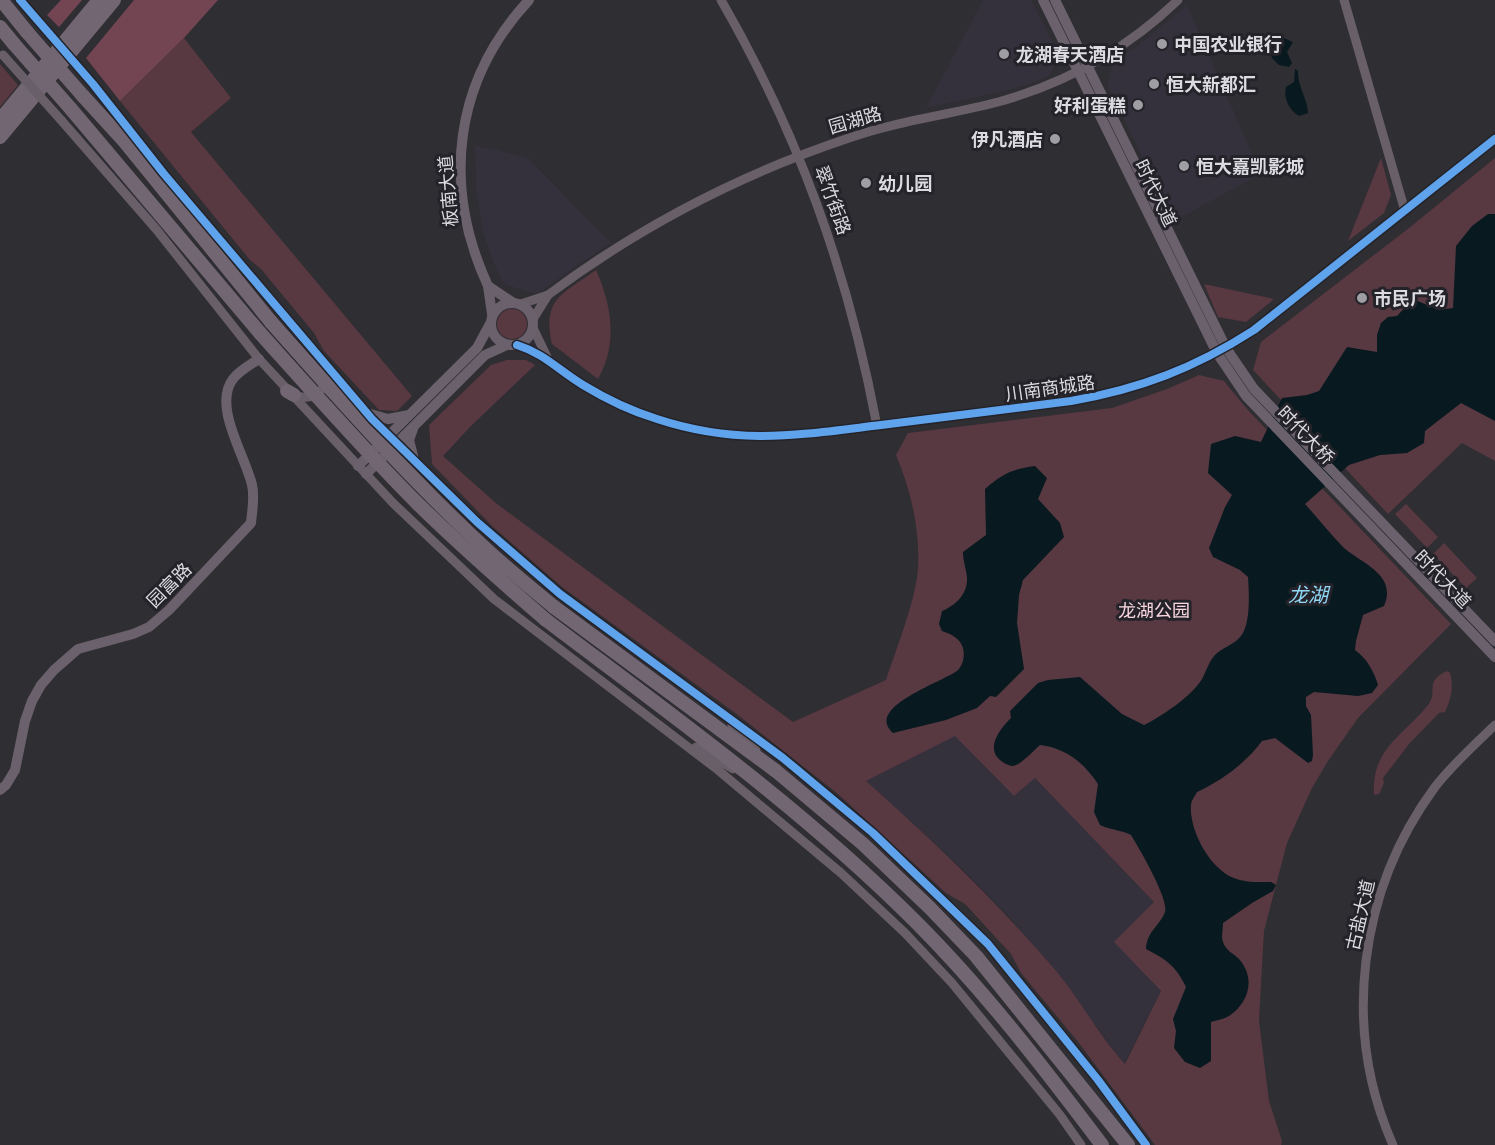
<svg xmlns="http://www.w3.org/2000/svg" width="1495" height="1145" viewBox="0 0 1495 1145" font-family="Poppins,'Noto Sans SC',sans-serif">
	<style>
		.built { fill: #34313d }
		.green { fill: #583841; fill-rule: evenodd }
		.forest { fill: #734552 }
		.water { fill: #081920 }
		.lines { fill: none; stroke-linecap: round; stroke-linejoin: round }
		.minor { stroke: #695f68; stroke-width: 9 }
		.major { stroke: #6b616c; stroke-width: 10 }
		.highway { stroke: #736673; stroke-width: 14 }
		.minor-bridge { stroke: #695f68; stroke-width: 9 }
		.highway-bridge { stroke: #736673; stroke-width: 14 }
		.cycleway-casing { stroke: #24232a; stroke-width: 11 }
		.cycleway { stroke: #60a3ed; stroke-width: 8 }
		.poi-dot { fill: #9f9ea3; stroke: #24232a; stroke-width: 2 }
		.labels { text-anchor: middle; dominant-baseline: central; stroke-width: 6; stroke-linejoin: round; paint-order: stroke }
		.poi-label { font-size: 18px; font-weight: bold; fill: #dcdbe0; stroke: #24232a; text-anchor: start }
		.street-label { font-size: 18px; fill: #dcdbe0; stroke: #24232a }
		.park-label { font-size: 18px; fill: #f9d5dd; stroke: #24232a }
		.water-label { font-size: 20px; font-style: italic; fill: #90d7f6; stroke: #24232a }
	</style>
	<rect width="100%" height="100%" fill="#2f2e32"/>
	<g class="built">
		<polygon points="983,0 1031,0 1059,54 1050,75 1030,84 996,93 926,108"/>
		<polygon points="1187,5 1261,174 1174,221 1107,85 1113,62 1137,46"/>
		<polygon points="475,145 528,158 611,243 576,266 540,292 532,293 506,285 501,279 492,259 483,231 476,189"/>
		<polygon points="955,735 1014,796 1035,778 1154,902 1115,942 1161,991 1124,1064 1058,974 1005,912 963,869 866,781"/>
	</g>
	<g class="green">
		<polygon points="184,38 231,98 191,132 412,396 397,411 379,410 324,351 314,333 261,269 250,260 120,101"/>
		<polygon points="0,64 18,85 0,107"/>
		<polygon points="1381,158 1391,195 1384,213 1348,241"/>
		<polygon points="1495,158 1495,461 1462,443 1388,514 1253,370 1261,342 1409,228"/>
		<path d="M 596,270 C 612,306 618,344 598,379 L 552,344 C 542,298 563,294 596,270 Z"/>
		<polygon points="1204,284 1274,299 1246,322 1218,317"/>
		<circle cx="512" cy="324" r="15"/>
		<path d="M 507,360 L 526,360 L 535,365 L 471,426 L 443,456 L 497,504 L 793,722 L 886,680 C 896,649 916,600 918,568 C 920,529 911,491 896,455 L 908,433 L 1112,408 L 1167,389 L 1199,375 L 1224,381 L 1247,409 L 1451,624 L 1358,718 L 1328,761 L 1312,788 L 1287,843 L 1264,931 L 1259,1021 L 1269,1101 L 1282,1141 L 1281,1145 L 1155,1145 L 1079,1043 L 1021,973 L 1011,954 L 965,904 L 946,893 L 838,794 L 738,715 L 562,587 L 492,526 L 432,464 L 429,425 L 491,365 ZM 955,736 L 1014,796 L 1035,778 L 1154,902 L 1114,942 L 1161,991 L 1125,1064 C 1100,1037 1081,1001 1057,972 C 997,902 935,842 866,781 Z"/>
		<polygon points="1406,504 1438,537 1427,548 1395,514"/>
		<polygon points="1444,543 1477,578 1466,588 1433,554"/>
		<path d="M 1447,671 L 1450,673 C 1454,688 1451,698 1445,712 L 1439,713 L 1409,744 L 1383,778 L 1384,783 L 1379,794 L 1374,795 C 1371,749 1403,736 1428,705 C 1439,691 1423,682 1447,671 Z"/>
	</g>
	<g class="forest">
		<polygon points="61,0 82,0 59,27 47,15"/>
		<polygon points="134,0 218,0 184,38 120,101 86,58"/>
	</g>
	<g class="water">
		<polygon points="1279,36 1293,42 1287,52 1292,63 1289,67 1279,65 1272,58 1269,48"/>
		<path d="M 1295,69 L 1298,71 C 1297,85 1308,100 1308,113 L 1299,116 C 1289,110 1283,98 1286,87 L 1294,82 Z"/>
		<path d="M 1488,214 L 1495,214 L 1495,421 L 1461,403 L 1425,431 L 1424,443 L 1407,453 L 1380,455 L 1349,465 L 1305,504 C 1318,518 1329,533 1343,547 C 1360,563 1398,574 1384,606 L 1363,615 L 1356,641 L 1355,650 C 1367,659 1374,671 1378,685 L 1372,693 L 1358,696 L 1314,692 L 1306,697 L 1306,706 L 1311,715 L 1313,755 L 1312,761 L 1308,763 L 1275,738 L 1262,741 C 1246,763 1221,781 1197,792 C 1195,796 1191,801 1191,805 C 1189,830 1210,869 1234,878 C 1247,883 1258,882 1271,882 L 1276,885 L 1273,891 L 1252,903 L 1223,923 C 1223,929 1221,937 1223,942 C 1226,951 1233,953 1239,959 C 1256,978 1249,1003 1229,1016 C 1224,1019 1217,1020 1211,1022 L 1211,1061 L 1200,1068 L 1185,1062 L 1174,1048 L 1176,1031 L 1173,1019 L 1186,987 C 1175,965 1167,960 1146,949 C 1147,931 1159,927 1165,912 C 1169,899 1139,848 1131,835 C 1121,830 1111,830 1100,825 L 1094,812 L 1098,784 C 1084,763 1066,748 1040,745 C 1033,751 1022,764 1013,766 C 1009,766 1003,763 1000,760 C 985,747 1001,728 1011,718 L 1010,711 L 1038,683 L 1048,680 L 1080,677 L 1122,714 L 1144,725 C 1162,716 1191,697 1202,679 C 1207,670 1208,663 1215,655 C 1223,647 1234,645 1241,636 C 1251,623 1249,592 1248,577 L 1240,570 L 1213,557 L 1209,548 L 1225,507 L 1232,495 L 1208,473 L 1211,444 L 1235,436 L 1261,442 L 1282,398 L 1307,395 L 1319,391 L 1347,347 L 1377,352 L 1377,335 L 1381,323 L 1388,317 L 1397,316 L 1413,299 L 1439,310 L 1453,308 L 1456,246 L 1472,226 Z"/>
		<path d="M 1035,466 L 1047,478 L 1038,499 L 1060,523 L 1064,537 L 1023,580 L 1019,595 L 1017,623 L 1024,669 L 996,697 L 990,696 L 977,708 L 946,720 L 893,733 C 863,707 946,681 958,670 C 963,665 965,656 963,648 C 960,638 951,634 942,631 L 939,624 L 942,611 C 956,605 968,594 967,577 C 966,568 963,561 963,552 L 986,535 L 985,489 C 1002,474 1012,469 1035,466 Z"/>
	</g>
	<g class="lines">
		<g class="minor">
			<polyline points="20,0 39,22"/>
			<path d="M 721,0 C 799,135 848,272 877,426"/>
			<polyline points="1344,0 1405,211"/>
			<polyline points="93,84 164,174 372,419 477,522 560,594 783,758 873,833 988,944 1098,1080 1146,1145"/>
			<polyline points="61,120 156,229 259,359 393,503 494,599 718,770 841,873 905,933 952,983 1060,1115 1081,1145"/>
			<path d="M 548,295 C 639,227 741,174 849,138 C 897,121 949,115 998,102 C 1067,83 1127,49 1178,0"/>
			<polyline points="521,304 548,295 533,319"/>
			<polyline points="533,328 547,357"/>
			<path d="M 517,345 C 545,354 558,370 583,385 C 606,399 631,411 657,419 C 739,446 798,435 881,425 C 945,417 1008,409 1071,401 C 1140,389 1195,368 1254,330 L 1495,139"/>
			<path d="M 294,395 C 309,401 323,395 326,379"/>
			<polyline points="732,725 756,750"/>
			<polyline points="696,747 733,769"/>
			<path d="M 1393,1145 C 1341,1028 1359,890 1435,787 C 1452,765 1474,745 1495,725"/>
		</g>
		<g class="major">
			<polyline points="1043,0 1217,353 1246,396 1495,657"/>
			<polyline points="1055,0 1226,348 1254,389 1495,641"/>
			<path d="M 488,286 C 442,186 453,82 529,0"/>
			<circle cx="512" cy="324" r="21"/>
			<polyline points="492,314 488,286 512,302"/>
			<polyline points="367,413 388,419 409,415"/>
			<polyline points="413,429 409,440 414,460"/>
			<polyline points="358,466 477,348 490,324"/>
			<polyline points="366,474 485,355 507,345"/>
			<path d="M 0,790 L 6,785 L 15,770 L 25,721 L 32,701 L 41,685 L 54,670 L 78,649 L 133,634 L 149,627 L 169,610 L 251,523 C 252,511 255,497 252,485 C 246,457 212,406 233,379 C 240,370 250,365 259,359"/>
		</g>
		<g class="highway">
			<polyline points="1,0 27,32"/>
			<polyline points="0,27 14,44"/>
			<polyline points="83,96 125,142 271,322"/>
			<polyline points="71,109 260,333"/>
			<polyline points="0,120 99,0"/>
			<polyline points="0,137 114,0"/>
			<polyline points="287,391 294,395"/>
			<polyline points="554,607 776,771 863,844 930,908 976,956 1128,1145"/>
			<path d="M 546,620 C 673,716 803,809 916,922 C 984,990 1044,1068 1102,1145"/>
		</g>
		<g class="minor-bridge">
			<polyline points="39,22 93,84"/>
			<polyline points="3,55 61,120"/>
		</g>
		<g class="highway-bridge">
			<polyline points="27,32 83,96"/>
			<polyline points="14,44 71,109"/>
			<path d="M 271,322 C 341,401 411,480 488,551 C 509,570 532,589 554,607"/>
			<path d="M 260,333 C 312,391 363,449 418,504 C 459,544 502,582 546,620"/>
		</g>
		<defs>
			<g id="cycleway">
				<polyline points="20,0 93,84 164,174 372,419 477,522 560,594 783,758 873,833 988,944 1098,1080 1146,1145"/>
				<path d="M 517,345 C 545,354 558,370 583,385 C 606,399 631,411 657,419 C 739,446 798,435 881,425 C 945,417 1008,409 1071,401 C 1140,389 1195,368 1254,330 L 1495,139"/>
			</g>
		</defs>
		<use href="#cycleway" class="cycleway-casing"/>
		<use href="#cycleway" class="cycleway"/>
	</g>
	<g class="poi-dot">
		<circle cx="1162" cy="44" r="6"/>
		<circle cx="1004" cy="54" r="6"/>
		<circle cx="1154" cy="84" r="6"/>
		<circle cx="1138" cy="105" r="6"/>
		<circle cx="1055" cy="139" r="6"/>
		<circle cx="1184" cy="166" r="6"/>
		<circle cx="866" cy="183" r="6"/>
		<circle cx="1362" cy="298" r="6"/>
	</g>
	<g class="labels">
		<g class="poi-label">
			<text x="1174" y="44">中国农业银行</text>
			<text x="1016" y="54">龙湖春天酒店</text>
			<text x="1166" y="84">恒大新都汇</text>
			<text x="1126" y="105" text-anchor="end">好利蛋糕</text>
			<text x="1043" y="139" text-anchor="end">伊凡酒店</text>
			<text x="1196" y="166">恒大嘉凯影城</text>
			<text x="878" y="183">幼儿园</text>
			<text x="1374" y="298">市民广场</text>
		</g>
		<g class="street-label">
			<text transform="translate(855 120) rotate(-16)">园湖路</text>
			<text transform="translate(448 191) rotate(-95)">板南大道</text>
			<text transform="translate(1156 193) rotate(64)">时代大道</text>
			<text transform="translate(833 200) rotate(70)">翠竹街路</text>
			<text transform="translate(1050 388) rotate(-8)">川南商城路</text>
			<text transform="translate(1306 435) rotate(46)">时代大桥</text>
			<text transform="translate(1443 579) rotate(46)">时代大道</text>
			<text transform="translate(169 585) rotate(-45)">园富路</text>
			<text transform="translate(1360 915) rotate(-77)">古盐大道</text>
		</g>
		<g class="park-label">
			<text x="1154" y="610">龙湖公园</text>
		</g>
		<g class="water-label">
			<text x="1308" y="595">龙湖</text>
		</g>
	</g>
</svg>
